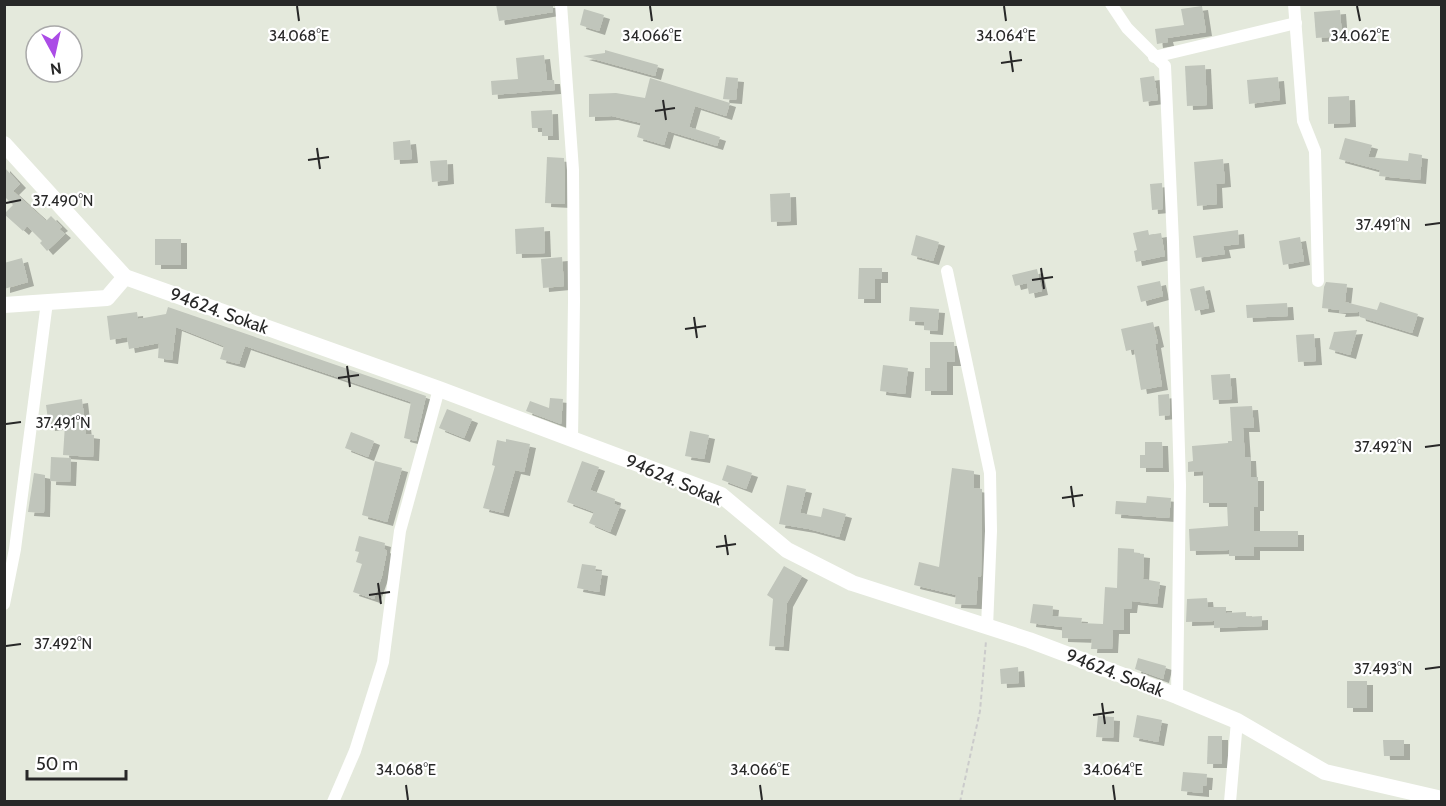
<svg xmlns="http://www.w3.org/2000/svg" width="1446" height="806" viewBox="0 0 1446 806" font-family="Cabin,sans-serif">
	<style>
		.building { fill: #c0c5bb; filter: url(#shadow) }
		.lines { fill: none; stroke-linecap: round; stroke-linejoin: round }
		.path { stroke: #cbcbcb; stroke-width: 2; stroke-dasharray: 4.5 3; stroke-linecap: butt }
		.street { stroke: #fff; stroke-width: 12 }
		.secondary { stroke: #fff; stroke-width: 16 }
		.ticks { fill: none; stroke: #282828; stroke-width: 2 }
		.labels { text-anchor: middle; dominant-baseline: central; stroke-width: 4.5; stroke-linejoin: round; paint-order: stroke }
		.street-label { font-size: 18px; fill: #282828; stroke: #fff }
		.ticks-label { font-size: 15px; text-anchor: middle; fill: #282828; stroke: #fff; stroke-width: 4.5; stroke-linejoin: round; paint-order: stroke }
	</style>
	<defs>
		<filter id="shadow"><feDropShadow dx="6" dy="4" stdDeviation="0" flood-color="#0004"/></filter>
	</defs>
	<rect width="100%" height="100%" fill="#e4e9dc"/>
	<g class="building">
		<polygon points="496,4 553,4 553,12 499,21"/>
		<polygon points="1202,6 1206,32 1167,38 1168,42 1157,44 1155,29 1184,25 1181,9"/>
		<polygon points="584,9 604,15 599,31 580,25"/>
		<polygon points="1340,10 1342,36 1316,38 1314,12"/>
		<polygon points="605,50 658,65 655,76 583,56 605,53"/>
		<polygon points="544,55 547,80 554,80 555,90 492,95 491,81 518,79 516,58"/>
		<polygon points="1205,65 1207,105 1187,106 1185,66"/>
		<polygon points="1154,76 1158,100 1143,102 1140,78"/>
		<polygon points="726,77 738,78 736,100 723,99"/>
		<polygon points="1278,77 1280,100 1249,104 1247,80"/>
		<polygon points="650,78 730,103 726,116 695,106 689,127 720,137 717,146 668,131 664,145 637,137 641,123 612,116 589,117 589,94 616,93 645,98"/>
		<polygon points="1349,96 1350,123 1328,124 1328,97"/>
		<polygon points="552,110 553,136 542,136 542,128 532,128 531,111"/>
		<polygon points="1345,138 1372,145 1368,157 1408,161 1409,153 1422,155 1420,180 1379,176 1380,170 1339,159"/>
		<polygon points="410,140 412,159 394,160 393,142"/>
		<polygon points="547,157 564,158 565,204 545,203"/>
		<polygon points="1223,159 1225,183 1216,184 1217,204 1197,206 1194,162"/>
		<polygon points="447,160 448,180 432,182 430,161"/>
		<polygon points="4,167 20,184 13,191 46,221 51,216 62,227 59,229 65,234 47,251 40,243 42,241 27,226 23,231 4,214 13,205 6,198 4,199"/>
		<polygon points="1162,183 1163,209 1152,210 1150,184"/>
		<polygon points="790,193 791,221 771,222 770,194"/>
		<polygon points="544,227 545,253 516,254 515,229"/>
		<polygon points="1148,230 1149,235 1161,233 1165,256 1136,262 1134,251 1137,250 1133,233"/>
		<polygon points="1238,230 1239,244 1223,246 1225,254 1196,258 1193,236"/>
		<polygon points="916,235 939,242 933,261 911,255"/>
		<polygon points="1300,237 1304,261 1283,265 1279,241"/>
		<rect x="155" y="239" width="26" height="26"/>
		<polygon points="562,257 564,286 543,288 541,259"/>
		<polygon points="22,258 28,282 4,289 4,263"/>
		<polygon points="859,268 882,268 882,279 875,279 875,299 858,299"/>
		<polygon points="1037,269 1042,291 1029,294 1027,283 1015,286 1012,275"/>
		<polygon points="1160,281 1163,296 1141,302 1137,286"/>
		<polygon points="1326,282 1347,284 1345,302 1377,310 1380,302 1418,314 1412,333 1360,317 1359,312 1339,313 1340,310 1322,308 1324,287"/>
		<polygon points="1204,286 1209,308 1195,311 1190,289"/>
		<polygon points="1287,303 1288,316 1247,318 1246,305"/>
		<polygon points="168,307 426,396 416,441 404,438 411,402 245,346 239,364 220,359 224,346 176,327 172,360 158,358 159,343 129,349 127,337 110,340 107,316 137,312 138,319 166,314"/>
		<polygon points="910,307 939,309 937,331 924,330 924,322 909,321"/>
		<polygon points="1153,322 1158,343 1155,344 1162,386 1141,390 1134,349 1126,351 1121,329"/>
		<polygon points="1357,330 1350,355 1329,349 1334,332"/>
		<polygon points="1314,334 1316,361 1298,362 1296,335"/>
		<polygon points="930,342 954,342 955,362 947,362 947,391 925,391 925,368 930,368"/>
		<polygon points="883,365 908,368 905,394 880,391"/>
		<polygon points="1230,374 1232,399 1213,400 1211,375"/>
		<polygon points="1169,394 1170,415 1159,416 1158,395"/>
		<polygon points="550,398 563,399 561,424 526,411 530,401 549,408"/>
		<polygon points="82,399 86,434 94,435 93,457 63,455 65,425 49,427 46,405"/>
		<polygon points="1252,406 1254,428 1243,428 1245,457 1250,457 1251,477 1258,477 1258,507 1254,507 1254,531 1298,531 1298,547 1254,547 1254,556 1229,556 1229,550 1190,551 1189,529 1228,526 1227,503 1203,503 1203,471 1188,472 1188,462 1193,461 1192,446 1228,443 1228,441 1232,441 1230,407"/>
		<polygon points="447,409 472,419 464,438 439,428"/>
		<polygon points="690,431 709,435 704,459 685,456"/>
		<polygon points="351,432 374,441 368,457 345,448"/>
		<polygon points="506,439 530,444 524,472 515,470 503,513 483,508 495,466 492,465 497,440 506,442"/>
		<polygon points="1145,442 1162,442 1163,468 1140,468 1140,455 1145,455"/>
		<polygon points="51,457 71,458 70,482 50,481"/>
		<polygon points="375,461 402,468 387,522 362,515"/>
		<polygon points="582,461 599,467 590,490 615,499 614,504 620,506 610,532 589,523 594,512 567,502"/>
		<polygon points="727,465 752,473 746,489 722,480"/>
		<polygon points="952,468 974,471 974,488 982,489 981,577 978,577 976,605 955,604 956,595 914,585 919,562 939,567"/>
		<polygon points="34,473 45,475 44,513 28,512"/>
		<polygon points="787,485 806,489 800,513 821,517 823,508 846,514 839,537 809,529 779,524"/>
		<polygon points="1147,496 1171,498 1169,518 1115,514 1116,501 1146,503"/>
		<polygon points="359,536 385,543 384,549 387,551 382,576 374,599 353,592 362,564 356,562 359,552 355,551"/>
		<polygon points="1118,548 1134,549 1134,553 1144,554 1143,579 1160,582 1157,604 1132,601 1131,609 1124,609 1124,630 1113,630 1112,649 1091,649 1092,639 1062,638 1062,627 1030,623 1033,604 1053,606 1052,616 1082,618 1081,623 1103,624 1105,587 1117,588"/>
		<polygon points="582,564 596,566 595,571 602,572 599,592 577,588"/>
		<polygon points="784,566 802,576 787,603 783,647 769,646 773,599 767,595"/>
		<polygon points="1207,598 1208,607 1226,607 1226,613 1246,612 1246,617 1262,616 1262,626 1214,628 1214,621 1186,622 1187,599"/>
		<polygon points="1138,658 1166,666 1163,679 1135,669"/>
		<polygon points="1018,667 1019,683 1001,684 1000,669"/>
		<rect x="1347" y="681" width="20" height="27"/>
		<polygon points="1137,715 1162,720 1158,742 1133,737"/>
		<polygon points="1098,716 1114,717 1113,738 1096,737"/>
		<polygon points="1208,736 1222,736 1222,764 1207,764"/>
		<polygon points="1383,740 1404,740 1404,756 1384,756"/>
		<polygon points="1183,772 1207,774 1206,786 1203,786 1203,793 1181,791"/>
	</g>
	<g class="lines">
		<polyline class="path" points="960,802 980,711 986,641"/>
		<g class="street">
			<polyline points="561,4 573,170 574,301 572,439"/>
			<polyline points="1111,4 1127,28 1165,66 1173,242 1180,485 1177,696"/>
			<polyline points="1294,4 1303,121 1315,151 1318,281"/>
			<polyline points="1154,57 1296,23"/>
			<polyline points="947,271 990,473 991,531 987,627"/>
			<polyline points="4,604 15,549 47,302"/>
			<polyline points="333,802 355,751 383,662 400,531 439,389"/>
			<polyline points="1230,802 1237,721"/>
		</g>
		<g class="secondary">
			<polyline points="4,144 125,277 439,389 721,495 787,550 852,583 1029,640 1177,696 1237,721 1325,772 1442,799"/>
			<polyline points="4,305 107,298 125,277"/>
		</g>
	</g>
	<path class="ticks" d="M 297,6 L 299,21M 650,6 L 652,21M 1004,6 L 1006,21M 1357,6 L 1360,21M 1010,51 L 1013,72M 1001,63 L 1022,60M 663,100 L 666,120M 655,111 L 675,108M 317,148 L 320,169M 308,160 L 329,157M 6,203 L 21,200M 1425,225 L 1440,223M 1041,268 L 1044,289M 1032,280 L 1053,277M 694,317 L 697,338M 685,329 L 706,326M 347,366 L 350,387M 338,378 L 359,375M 6,424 L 21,422M 1425,447 L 1440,445M 1071,486 L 1074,507M 1062,498 L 1083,495M 725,535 L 728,555M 716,547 L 736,544M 378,583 L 381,604M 369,595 L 390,592M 6,646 L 21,644M 1425,669 L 1440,667M 1102,703 L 1105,724M 1093,715 L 1114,712M 406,785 L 408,800M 760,785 L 762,800M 1113,785 L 1115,800"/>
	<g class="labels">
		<g class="street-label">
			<text transform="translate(219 311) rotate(20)">94624. Sokak</text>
			<text transform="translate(674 480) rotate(23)">94624. Sokak</text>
			<text transform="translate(1115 673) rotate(21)">94624. Sokak</text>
		</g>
	</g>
	<g class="ticks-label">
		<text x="299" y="41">34.068°E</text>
		<text x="652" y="41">34.066°E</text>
		<text x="1006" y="41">34.064°E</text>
		<text x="1360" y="41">34.062°E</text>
		<text x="63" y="206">37.490°N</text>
		<text x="1383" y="230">37.491°N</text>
		<text x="63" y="428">37.491°N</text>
		<text x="1383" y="452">37.492°N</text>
		<text x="63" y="649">37.492°N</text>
		<text x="1383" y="674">37.493°N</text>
		<text x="406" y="775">34.068°E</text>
		<text x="760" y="775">34.066°E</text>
		<text x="1113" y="775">34.064°E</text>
	</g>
	<rect width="1446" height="806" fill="none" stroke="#282828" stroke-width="12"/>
	<g transform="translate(54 54) rotate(172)"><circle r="28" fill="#ffffff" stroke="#a9a9a9" stroke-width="1.5"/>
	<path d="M0-4.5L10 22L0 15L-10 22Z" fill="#ab4ce6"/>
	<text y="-9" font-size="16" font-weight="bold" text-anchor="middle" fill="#282828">N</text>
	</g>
	<path d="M27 770v9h99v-9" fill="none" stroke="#282828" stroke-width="3"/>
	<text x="36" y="770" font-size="18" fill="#282828" stroke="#ffffff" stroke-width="4.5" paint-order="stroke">50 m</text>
</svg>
